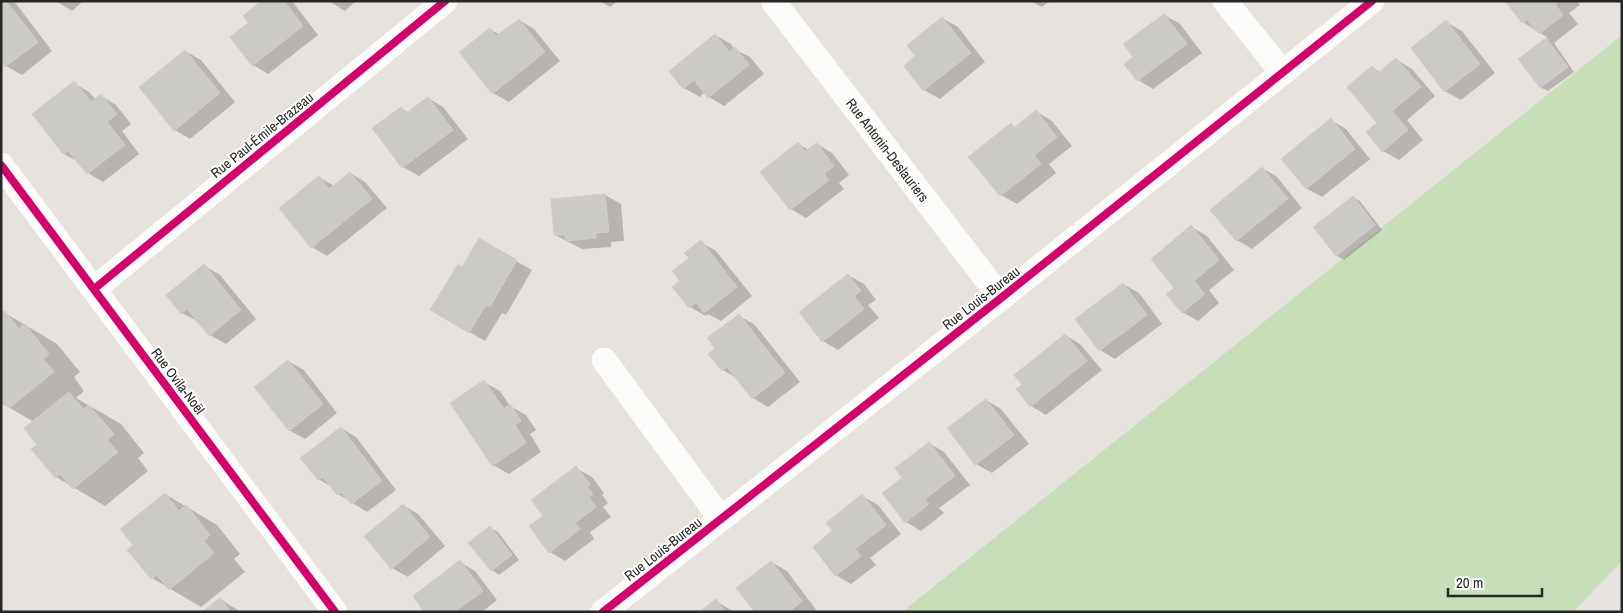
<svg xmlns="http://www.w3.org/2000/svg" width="1623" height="613" viewBox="0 0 1623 613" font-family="'Archivo Narrow',sans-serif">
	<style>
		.green { fill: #c7dfb8 }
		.shadow { fill: #0003 }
		.building { fill: #cccac7; stroke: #d1ceca }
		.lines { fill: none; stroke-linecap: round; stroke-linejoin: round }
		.street { stroke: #fbfbfa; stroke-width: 25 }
		.cycleway-casing { stroke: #fff; stroke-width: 11 }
		.cycleway { stroke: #d6006c; stroke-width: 8 }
		.labels { text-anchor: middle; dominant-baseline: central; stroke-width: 4; stroke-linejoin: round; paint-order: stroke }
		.street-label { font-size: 14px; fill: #272727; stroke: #fff }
	</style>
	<rect width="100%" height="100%" fill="#e6e2de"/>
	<polygon class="green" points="1622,35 1622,561 1573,612 902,612"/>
	<g class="shadow">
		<polygon points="1,1 14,1 52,51 22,75 6,66"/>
		<polygon points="56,1 83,1 72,11"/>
		<polygon points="263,1 292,1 318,35 268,74 253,65 250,24"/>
		<polygon points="329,1 356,1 345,11"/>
		<polygon points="600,1 617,1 610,7"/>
		<polygon points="1031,1 1050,1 1042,7"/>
		<polygon points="1507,1 1577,1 1580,5 1569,13 1578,24 1554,43 1574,72 1548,91 1540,87 1520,59 1548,38 1523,22"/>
		<polygon points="1164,15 1180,24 1202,53 1153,89 1138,80 1135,58"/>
		<polygon points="942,18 958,27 985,62 940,99 924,90 917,57"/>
		<polygon points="519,20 534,29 560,61 509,102 493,93 490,29 500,35"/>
		<polygon points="1446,22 1462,31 1495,73 1461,100 1445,91"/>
		<polygon points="715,35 731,44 734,49 750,57 764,74 724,106 709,97 705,92 700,97 684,88"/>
		<polygon points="185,51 201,60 235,102 190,139 175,130"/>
		<polygon points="1397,60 1412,69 1435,96 1407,120 1423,140 1399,160 1383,151 1372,67 1381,73"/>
		<polygon points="74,83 89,92 96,100 101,96 116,105 131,124 122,131 139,154 103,182 88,173 79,162 64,154 34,114"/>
		<polygon points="428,98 443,107 468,139 419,176 403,167 374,129 401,108 409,113"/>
		<polygon points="1037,112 1052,121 1072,146 1049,164 1056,173 1017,204 1001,195 970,157 1011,124 1017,128"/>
		<polygon points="1331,120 1346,129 1370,159 1322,197 1306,188"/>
		<polygon points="798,144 809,150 817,144 832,153 849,175 839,183 844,189 806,218 791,209"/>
		<polygon points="1262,168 1277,177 1302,208 1252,249 1237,240"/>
		<polygon points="350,173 365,182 387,208 327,256 312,247 319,177 334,186"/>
		<polygon points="605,195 621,204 624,241 611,242 611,247 582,249 555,235"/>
		<polygon points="1353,197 1360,201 1382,230 1344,260 1336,255"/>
		<polygon points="1192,227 1207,236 1234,270 1209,290 1219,303 1198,321 1182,312 1176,288"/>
		<polygon points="479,240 532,270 506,315 502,313 485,341 432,310 463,268"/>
		<polygon points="701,242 716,251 752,296 721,321 708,314 706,316 690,307 682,281 690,258"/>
		<polygon points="205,266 220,275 256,319 226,344 210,335 197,321 182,313"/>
		<polygon points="848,275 864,284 876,300 868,305 879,318 838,350 823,341"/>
		<polygon points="1123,284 1139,293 1162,324 1115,359 1100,350"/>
		<polygon points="5,313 57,344 80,372 74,377 84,391 76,398 121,424 144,453 138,458 148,471 105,506 56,477 38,445 34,422 1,403 1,315"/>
		<polygon points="739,316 754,324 800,382 768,407 753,398 738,379 723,370 717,349"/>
		<polygon points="1065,335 1080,344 1102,370 1046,415 1031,406 1023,385"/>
		<polygon points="288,361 304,370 337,413 305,439 289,430"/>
		<polygon points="484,382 500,391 510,406 526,415 536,430 530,434 541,452 509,474 493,465"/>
		<polygon points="986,400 1001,409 1029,444 992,473 976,464 949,428"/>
		<polygon points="341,428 356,437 396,490 367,512 338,494 332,487 318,479"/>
		<polygon points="929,443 944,452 970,485 939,508 944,513 921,531 906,522 904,478"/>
		<polygon points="576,468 592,477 604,493 602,495 608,503 603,507 611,517 590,532 594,539 565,561 550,552 545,516"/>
		<polygon points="165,494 217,525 240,554 234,559 245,572 201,607 152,578 134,546"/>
		<polygon points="862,496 878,505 901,534 870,558 876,565 851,584 836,575 834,531"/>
		<polygon points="403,505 418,514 445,546 408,577 392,568"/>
		<polygon points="490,528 498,532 519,560 499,575 492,570"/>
		<polygon points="460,562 475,571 497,600 482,612 426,612"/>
		<polygon points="771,562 787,571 817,611 756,612"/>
		<polygon points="220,599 241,612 204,612"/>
		<polygon points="716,601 731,610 733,612 701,612"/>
	</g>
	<g class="building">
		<polygon points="1,1 6,1 38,42 5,67 1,61"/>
		<polygon points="261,1 284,1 303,26 252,66 230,37 248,23 243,16"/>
		<polygon points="1505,1 1559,1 1555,4 1563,15 1539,34 1527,20 1522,23"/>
		<polygon points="1164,14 1187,44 1137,81 1124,64 1133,57 1123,44"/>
		<polygon points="942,17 971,53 923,91 904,66 915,56 907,45"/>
		<polygon points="519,19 545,52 492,94 459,52 490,28 496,36"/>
		<polygon points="1446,20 1480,64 1444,92 1411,48"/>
		<polygon points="715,34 729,52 735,47 749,65 708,98 694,80 683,89 669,71"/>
		<polygon points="1546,38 1568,67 1540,88 1518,59"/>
		<polygon points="185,50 220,93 174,131 139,87"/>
		<polygon points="1396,58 1421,87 1392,111 1408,130 1382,152 1366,132 1377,123 1347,87 1372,66 1378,73"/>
		<polygon points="74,81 91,102 101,94 117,114 107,122 125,145 87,174 68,151 63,154 32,114"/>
		<polygon points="428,97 453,130 402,168 372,128 401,107 406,113"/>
		<polygon points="1036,110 1057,137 1034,155 1041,164 1000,196 968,157 1011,123 1015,127"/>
		<polygon points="1331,118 1355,149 1306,189 1281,159"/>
		<polygon points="798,142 805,151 817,143 834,166 824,174 829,180 790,210 760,172"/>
		<polygon points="1262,167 1288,199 1236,241 1210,210"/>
		<polygon points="350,172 372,199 311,248 279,208 319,176 329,189"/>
		<polygon points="605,194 609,232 596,233 596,238 566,241 565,235 554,235 551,199"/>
		<polygon points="1353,196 1375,225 1336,256 1313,227"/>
		<polygon points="1191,225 1219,260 1194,281 1205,294 1182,313 1166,294 1174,288 1151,259"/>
		<polygon points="479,238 517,260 490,307 486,305 469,333 430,310 458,264 462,267"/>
		<polygon points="701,240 737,287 704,313 696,302 689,308 672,287 680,281 672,271 689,258 684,253"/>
		<polygon points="204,264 241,310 209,336 187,309 181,314 166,295"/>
		<polygon points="848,274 861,291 854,296 864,309 822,342 799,312"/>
		<polygon points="1123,283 1147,315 1099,351 1075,319"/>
		<polygon points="5,311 19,329 25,324 49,354 43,359 54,372 9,408 1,400 1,314"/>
		<polygon points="739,314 785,373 752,399 727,367 722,371 708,354 715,349 707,338"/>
		<polygon points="1065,334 1087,361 1030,407 1016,389 1022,385 1014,375"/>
		<polygon points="288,360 323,404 289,431 254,387"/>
		<polygon points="484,380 504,409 510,404 521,421 515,425 526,443 492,466 450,403"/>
		<polygon points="69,392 83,409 89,405 114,434 107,440 118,452 73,489 60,474 55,478 31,449 37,445 24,428"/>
		<polygon points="986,399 1014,435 975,465 947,428"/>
		<polygon points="341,427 382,481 351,504 341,492 337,495 323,477 318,480 300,458"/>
		<polygon points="929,442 955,476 925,499 929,504 905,523 882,493 902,478 895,468"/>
		<polygon points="576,466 590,484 587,486 593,494 589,497 596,507 575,523 580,529 549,553 529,526 543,516 531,500"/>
		<polygon points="165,493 179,511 186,505 210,535 204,541 214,553 169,590 157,575 151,579 127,550 133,545 120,529"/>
		<polygon points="862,494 886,525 855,549 861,556 835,576 813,547 832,531 826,523"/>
		<polygon points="403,504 430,537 391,569 364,536"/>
		<polygon points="490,526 512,555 491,571 468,543"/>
		<polygon points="460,560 483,591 455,612 424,612 413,596"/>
		<polygon points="771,561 802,601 789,612 755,612 736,588"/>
		<polygon points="220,598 231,612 202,612"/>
		<polygon points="716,599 725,612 699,612"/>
	</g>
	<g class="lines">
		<g class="street">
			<path id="s1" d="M 773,1 L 1001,298"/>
			<polyline points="1225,1 1282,72"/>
			<polyline points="1,165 335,612"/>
			<polyline points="94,289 445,1"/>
			<polyline points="604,360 721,519"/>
			<polyline points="603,612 1001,298 1372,1"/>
		</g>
		<defs>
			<g id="cycleway">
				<polyline points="1,165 335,612"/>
				<polyline points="94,289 445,1"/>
				<polyline points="603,612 1001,298 1372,1"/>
			</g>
		</defs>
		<use href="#cycleway" class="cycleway-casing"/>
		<use href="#cycleway" class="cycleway"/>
	</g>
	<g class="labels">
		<g class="street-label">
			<text transform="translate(262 135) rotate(-39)">Rue Paul-Émile-Brazeau</text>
			<text stroke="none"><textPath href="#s1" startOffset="188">Rue Antonin-Deslauriers</textPath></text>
			<text transform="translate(981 298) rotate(-38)">Rue Louis-Bureau</text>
			<text transform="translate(178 381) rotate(53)">Rue Ovila-Noël</text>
			<text transform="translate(663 549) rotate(-38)">Rue Louis-Bureau</text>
		</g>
	</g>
	<rect width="1623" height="613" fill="none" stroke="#272727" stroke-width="5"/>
	<path d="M1448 588v8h94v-8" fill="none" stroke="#272727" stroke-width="2.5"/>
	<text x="1456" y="588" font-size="15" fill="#272727" stroke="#ffffff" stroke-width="4" paint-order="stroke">20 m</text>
</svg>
